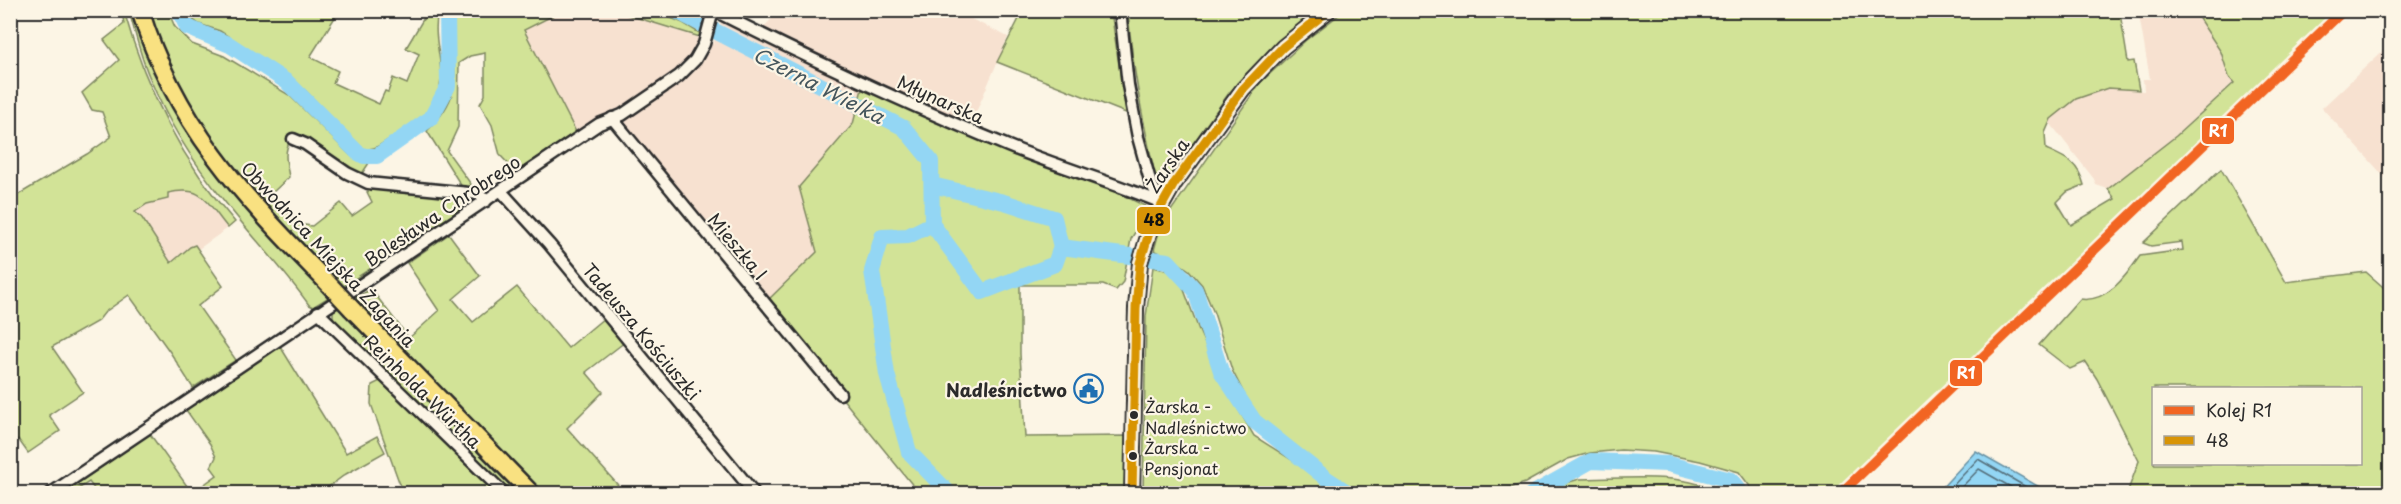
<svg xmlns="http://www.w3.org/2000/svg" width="2401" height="504" viewBox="0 0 2401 504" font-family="'Playpen Sans',sans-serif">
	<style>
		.built { fill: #f7e1d0 }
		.green { fill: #d2e397; stroke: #7e8761; stroke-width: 1.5; fill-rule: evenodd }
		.water { fill: #93d6f4; stroke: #6992a4; stroke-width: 1.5 }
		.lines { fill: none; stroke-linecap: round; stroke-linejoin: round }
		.shore { stroke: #556f7b; stroke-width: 1.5 }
		.river { stroke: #93d6f4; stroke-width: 16 }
		.minor-casing { stroke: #2b2b2b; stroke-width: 15 }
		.tertiary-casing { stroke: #2b2b2b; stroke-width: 18 }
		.primary-casing { stroke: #2b2b2b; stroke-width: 21 }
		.minor { stroke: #fcf5e5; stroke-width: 10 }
		.tertiary { stroke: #fcf5e5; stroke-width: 14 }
		.primary { stroke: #f9e181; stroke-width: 16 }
		.primary-bridge-casing { stroke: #2b2b2b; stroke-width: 21; stroke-linecap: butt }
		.primary-bridge { stroke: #f9e181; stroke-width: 16 }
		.bus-1-casing { stroke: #fcf5e5; stroke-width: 14 }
		.bus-1 { stroke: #d89406; stroke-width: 9 }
		.rail-1-casing { stroke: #fcf5e5; stroke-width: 15 }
		.rail-1 { stroke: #f26522; stroke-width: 10 }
		.bus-dot { fill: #2b2b2b; stroke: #fcf5e5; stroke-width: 2 }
		.labels { text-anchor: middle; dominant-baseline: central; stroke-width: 4.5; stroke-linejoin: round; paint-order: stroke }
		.bus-label { font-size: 16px; fill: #2b2b2b; stroke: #fcf5e5; text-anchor: start }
		.street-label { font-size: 18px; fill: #2b2b2b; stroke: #fcf5e5 }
		.poi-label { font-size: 18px; font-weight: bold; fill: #2b2b2b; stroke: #fcf5e5; text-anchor: end }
		.water-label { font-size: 20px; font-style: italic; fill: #45565d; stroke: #fcf5e5 }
		.line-badge { stroke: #fcf5e5; stroke-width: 2 }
		.badge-label { font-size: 16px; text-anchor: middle; font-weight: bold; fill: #fff }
		.pale-badge-label { font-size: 16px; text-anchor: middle; font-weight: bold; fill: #111 }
	</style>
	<rect width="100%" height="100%" fill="#fcf5e5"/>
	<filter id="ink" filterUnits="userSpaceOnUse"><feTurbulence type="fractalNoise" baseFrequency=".0167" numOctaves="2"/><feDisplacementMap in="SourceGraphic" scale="12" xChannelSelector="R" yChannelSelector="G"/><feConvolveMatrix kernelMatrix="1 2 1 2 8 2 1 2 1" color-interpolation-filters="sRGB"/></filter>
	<g filter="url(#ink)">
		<g class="built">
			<polygon points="953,10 1008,37 969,129 864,82 853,124 799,187 817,252 765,303 612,119 579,138 524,30 562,11 615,11 697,37 713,44 723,16 763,28 779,11"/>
			<polygon points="2168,11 2194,11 2221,52 2229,77 2234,82 2176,136 2108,189 2096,185 2094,179 2050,123 2051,119 2076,99 2100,89 2108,88 2144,91 2143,79 2150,79 2139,15"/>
			<polygon points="2390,44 2390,183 2322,108"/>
			<polygon points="185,189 198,192 228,228 197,250 190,247 171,263 142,218 135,212 147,204 168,199 168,193"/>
		</g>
		<g class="green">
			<path d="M 2024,10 L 2067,16 L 2120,13 L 2128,62 L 2134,61 L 2139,90 L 2108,88 L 2076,99 L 2051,119 L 2045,133 L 2046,149 C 2066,158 2078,162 2084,185 L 2067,192 L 2057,202 L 2071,225 L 2115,199 L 2108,189 L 2176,136 L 2234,83 L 2229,77 L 2221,52 L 2194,11 L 2339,11 L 2062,273 L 1835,493 L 1755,493 L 1739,472 L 1700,461 L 1654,452 L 1621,450 L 1590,453 L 1568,459 L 1525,483 L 1495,493 L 1357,493 L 1331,478 L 1265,427 L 1253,411 L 1232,370 L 1214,313 L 1202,285 L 1189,270 L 1174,260 L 1154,250 L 1161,225 L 1260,83 L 1306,40 L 1344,11 Z"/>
			<path d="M 122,11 L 124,11 C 146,90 181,160 235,222 L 228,228 C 206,202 204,185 168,193 L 168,199 L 147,204 L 135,212 L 142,218 L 171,263 L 190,247 L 195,245 L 223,286 L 198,306 L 236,360 L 193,388 L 170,352 L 129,295 L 105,312 L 98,321 L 52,347 L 83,392 L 49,415 L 60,431 L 28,453 L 18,439 L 11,444 L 11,199 L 87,154 L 111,137 L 102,112 L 92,110 L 82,93 L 119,60 L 104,40 L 124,24 Z"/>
			<path d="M 129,11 L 134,11 L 214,167 L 249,212 L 329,297 L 313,307 L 309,305 C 283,268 252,237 225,202 C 195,165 167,121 149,76 C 140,55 135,32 129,11 Z"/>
			<path d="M 145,11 L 168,11 L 175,27 L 192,44 L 224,56 L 289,95 L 350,155 L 369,163 L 359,178 L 290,141 C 283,153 287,164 289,177 L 271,194 L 297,224 L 312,226 L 341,203 L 352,216 L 372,202 L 367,192 L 381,187 L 476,199 L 341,288 L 285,233 L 199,128 Z"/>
			<path d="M 187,11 L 339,11 L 310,57 L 338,71 L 333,83 L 379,104 L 385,91 L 388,92 L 393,78 L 407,84 L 419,54 L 406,48 L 428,11 L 438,11 C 429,52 458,79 424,116 C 415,125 407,132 394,137 C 381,142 377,152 361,148 L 306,91 L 287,75 L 220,31 L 199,24 L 191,18 Z"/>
			<path d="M 454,11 L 562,11 L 524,30 L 576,132 L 516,172 L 500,155 L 492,125 L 480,104 L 485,95 L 485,53 L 470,56 L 459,63 L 458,127 L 447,151 L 473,187 L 462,187 L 427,131 C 474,85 445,63 454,11 Z"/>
			<polygon points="615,11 654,11 683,23 701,34 700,37"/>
			<polygon points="1023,11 1111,11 1126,113 997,62"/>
			<path d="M 1128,11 L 1319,11 L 1264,56 L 1229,93 L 1169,177 L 1162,180 L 1155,175 C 1143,121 1132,67 1128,11 Z"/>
			<polygon points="864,81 1092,180 1149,208 1131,239 1123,282 1116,290 1103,285 1020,285 1020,354 1025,437 1126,436 1125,493 919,493 765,303 817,252 799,187 853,124"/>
			<path d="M 2221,169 L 2286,282 L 2366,272 L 2390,293 L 2390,493 L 2127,493 L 2139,461 L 2097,379 L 2086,362 L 2070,369 L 2039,345 L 2080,299 C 2107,303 2126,276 2140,256 L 2183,250 L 2182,242 L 2151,246 L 2143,243 ZM 2154,388 L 2360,388 L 2360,464 L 2154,464 Z"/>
			<polygon points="449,234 480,276 453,299 473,322 517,287 568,348 604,318 625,342 586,372 603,392 567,428 625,493 538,493 354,299 371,289 409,338 439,311 407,263"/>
			<polygon points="1153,267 1173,272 1180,279 1200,333 1223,384 1254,436 1344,493 1143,493 1146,316"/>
			<polygon points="340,307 524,493 509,493 333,322 333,311"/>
			<polygon points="280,346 346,453 377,436 385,452 346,474 323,491 325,493 98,494 89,482 72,493 65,492 150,434 192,493 217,475 211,467 216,457 210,444 186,410"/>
			<polygon points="380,381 388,385 501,493 403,493 371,404 372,385"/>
			<path d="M 1580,479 C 1621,479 1683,471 1719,493 L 1539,493 L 1558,485 Z"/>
		</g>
		<polygon class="water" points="1976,451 2050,493 1937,493"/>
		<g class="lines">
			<g class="shore">
				<polyline points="1945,494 1978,459 2038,494"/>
				<polyline points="1955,494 1979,469 2023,494"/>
			</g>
			<g class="river">
				<polyline points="179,10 187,27 230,45 287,82 357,152 364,156 377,156 431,118 448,86 447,10"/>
				<polyline points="674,10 904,128 931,161 932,224 908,236 882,237 872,271 887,374 909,452 950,494"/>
				<polyline points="932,185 1004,202 1054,218 1061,247 1168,261 1195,290 1221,371 1254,421 1327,479 1350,494"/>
				<polyline points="932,224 982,292 1055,264 1061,247"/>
				<polyline points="1532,494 1591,461 1668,464 1731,480 1742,494"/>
			</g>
			<defs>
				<g id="minor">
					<path d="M 713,10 C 810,59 908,105 1008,146 C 1059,167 1112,182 1162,203"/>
					<polyline points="1120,10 1128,85 1138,137 1151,184 1162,203"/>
					<polyline points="2050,10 2073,10"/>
					<polyline points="612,118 840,394"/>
					<polyline points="293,139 305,144 347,173 368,183 479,194 486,201"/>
					<polyline points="501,191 549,244 755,494"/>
					<polyline points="318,312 505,494"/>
					<polyline points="50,494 599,124 622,115 679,76 695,60 704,44 713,11"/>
				</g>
				<polyline id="tertiary" points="1132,494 1136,308 1140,263 1152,223 1174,184 1243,89 1283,47 1329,10"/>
				<g id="primary">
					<path d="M 140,10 C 175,124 242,195 323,278"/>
					<polyline points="352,309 532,494"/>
				</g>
			</defs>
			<use href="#minor" class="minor-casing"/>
			<use href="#tertiary" class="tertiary-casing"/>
			<use href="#primary" class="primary-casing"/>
			<use href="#minor" class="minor"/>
			<use href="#tertiary" class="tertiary"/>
			<use href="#primary" class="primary"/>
			<defs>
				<polyline id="primary-bridge" points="323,278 352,309"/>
			</defs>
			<use href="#primary-bridge" class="primary-bridge-casing"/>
			<use href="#primary-bridge" class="primary-bridge"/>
			<defs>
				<polyline id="bus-1" points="1132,494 1136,308 1140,263 1152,223 1174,184 1243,89 1283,47 1329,10"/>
			</defs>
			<use href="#bus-1" class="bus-1-casing"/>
			<use href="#bus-1" class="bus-1"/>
			<defs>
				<polyline id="rail-1" points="1840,494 2344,10"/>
			</defs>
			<use href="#rail-1" class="rail-1-casing"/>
			<use href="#rail-1" class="rail-1"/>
		</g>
	</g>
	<defs>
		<symbol id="civic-ring" viewBox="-11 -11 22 22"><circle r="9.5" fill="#fcf5e5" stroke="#1f6fb2" stroke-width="1.5"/><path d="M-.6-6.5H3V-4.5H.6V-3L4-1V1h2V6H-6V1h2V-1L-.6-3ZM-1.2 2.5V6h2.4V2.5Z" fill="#1f6fb2"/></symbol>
	</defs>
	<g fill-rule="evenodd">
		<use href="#civic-ring" x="1072" y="372" width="33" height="33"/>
	</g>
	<g class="bus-dot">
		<circle cx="1134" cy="415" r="5"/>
		<circle cx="1133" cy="456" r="5"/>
	</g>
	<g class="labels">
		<g class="bus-label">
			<text x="1145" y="406">Żarska -<tspan x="1145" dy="21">Nadleśnictwo</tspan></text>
			<text x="1144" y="447">Żarska -<tspan x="1144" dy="21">Pensjonat</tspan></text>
		</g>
		<g class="street-label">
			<text transform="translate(941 99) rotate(24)">Młynarska</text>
			<text transform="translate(1167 165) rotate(-56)">Żarska</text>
			<text transform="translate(442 210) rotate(-34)">Bolesława Chrobrego</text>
			<text transform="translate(738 246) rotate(50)">Mieszka I</text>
			<text transform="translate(329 254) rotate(47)">Obwodnica Miejska Żagania</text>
			<text transform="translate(642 331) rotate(50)">Tadeusza Kościuszki</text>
			<text transform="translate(423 391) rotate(44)">Reinholda Würtha</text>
		</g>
		<g class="poi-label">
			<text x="1067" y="389">Nadleśnictwo</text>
		</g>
		<g class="water-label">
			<text transform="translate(819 85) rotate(27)">Czerna Wielka</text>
		</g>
	</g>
	<g class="line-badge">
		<rect x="2201" y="117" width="34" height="28" rx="6" fill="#f26522"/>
		<rect x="1136" y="206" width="35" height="29" rx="6" fill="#d89406"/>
		<rect x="1949" y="359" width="34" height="28" rx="6" fill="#f26522"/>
	</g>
	<g class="badge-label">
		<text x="2218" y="137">R1</text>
		<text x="1966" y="379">R1</text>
	</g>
	<g class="pale-badge-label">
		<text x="1154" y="226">48</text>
	</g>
	<rect width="2401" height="504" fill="none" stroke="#fcf5e5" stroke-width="36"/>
	<rect x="18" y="18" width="2365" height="468" fill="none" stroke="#2b2b2b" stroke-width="2" filter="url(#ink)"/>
	<rect x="2152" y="387" width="210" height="78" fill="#fcf5e5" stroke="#a8a49b" stroke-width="1.5"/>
	<rect x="2164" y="406" width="30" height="9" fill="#f26522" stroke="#a8a49b" stroke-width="1.5"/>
	<text x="2206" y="417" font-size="18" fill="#2b2b2b">Kolej R1</text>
	<rect x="2164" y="436" width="30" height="9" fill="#d89406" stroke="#a8a49b" stroke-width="1.5"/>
	<text x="2206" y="447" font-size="18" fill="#2b2b2b">48</text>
</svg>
